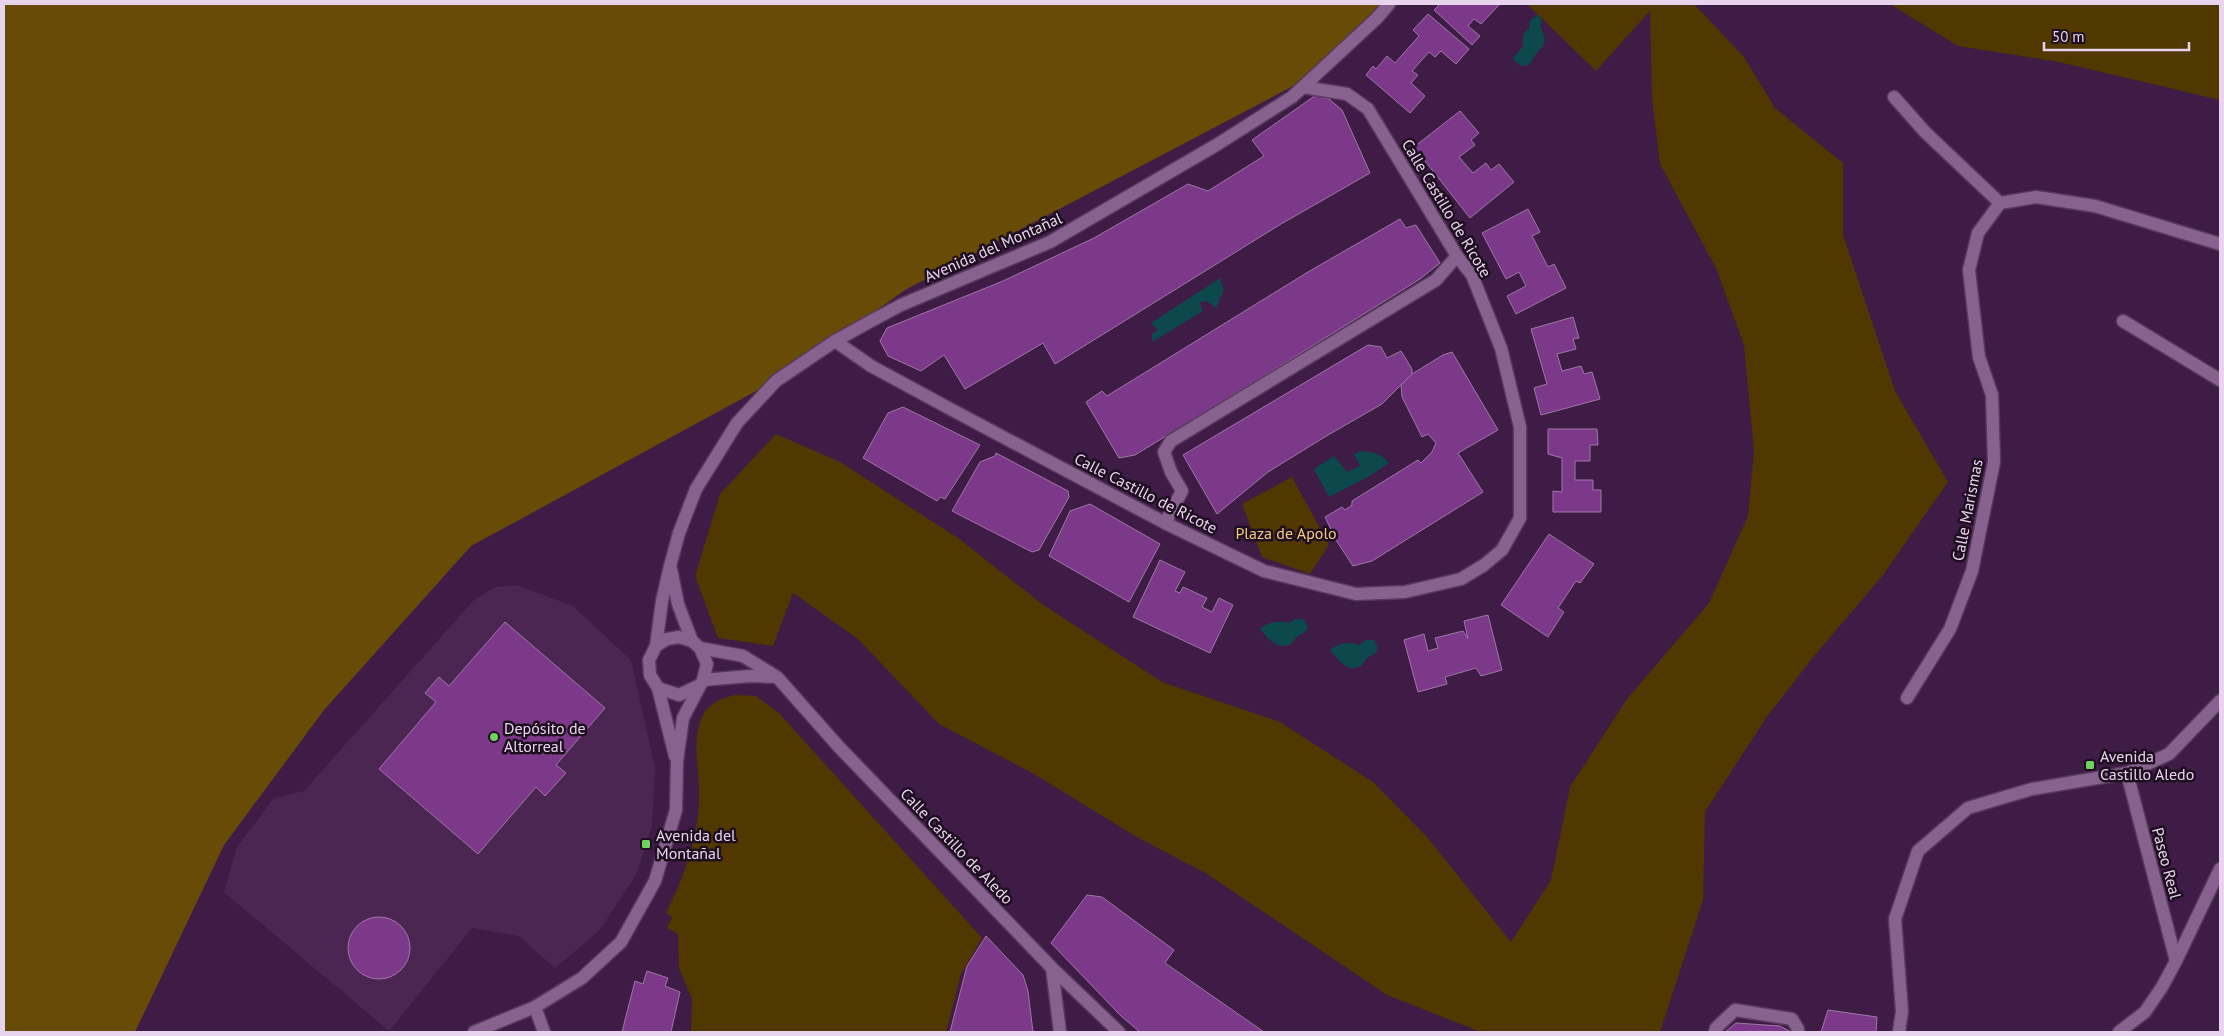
<svg xmlns="http://www.w3.org/2000/svg" width="2224" height="1036" viewBox="0 0 2224 1036" font-family="'PT Sans',sans-serif">
	<style>
		.built { fill: #4c2653 }
		.green { fill: #503800 }
		.forest { fill: #694b08 }
		.water { fill: #0c484c }
		.building { fill: #7c3889; stroke: #9e78a6 }
		.lines { fill: none; stroke-linecap: round; stroke-linejoin: round }
		.minor-casing { stroke: #57395d; stroke-width: 15 }
		.minor { stroke: #87628f; stroke-width: 12 }
		.poi-dot { fill: #70d35f; stroke: #1d0e20; stroke-width: 2 }
		.labels { text-anchor: middle; dominant-baseline: central; stroke-width: 5; stroke-linejoin: round; paint-order: stroke }
		.street-label { font-size: 16px; fill: #e9d4ed; stroke: #1d0e20 }
		.park-label { font-size: 16px; fill: #f5cb81; stroke: #1d0e20 }
		.poi-label { font-size: 16px; fill: #e9d4ed; stroke: #1d0e20; text-anchor: start }
	</style>
	<rect width="100%" height="100%" fill="#3e1c45"/>
	<polygon class="built" points="517,585 573,606 631,660 655,768 652,826 636,875 599,931 555,968 519,936 472,928 389,1031 224,892 237,847 274,798 304,791 474,600 495,587"/>
	<g class="green">
		<polygon points="1527,4 1694,4 1744,57 1775,108 1843,163 1843,235 1895,391 1948,482 1883,575 1815,655 1766,718 1705,812 1703,900 1660,1032 1481,1032 1387,995 1207,874 1135,836 1034,774 939,724 858,639 793,593 773,646 718,638 695,576 720,494 776,434 840,462 958,538 1042,604 1162,682 1280,722 1373,782 1428,838 1511,942 1551,880 1570,787 1627,699 1709,603 1748,516 1754,451 1744,345 1716,268 1660,164 1652,99 1650,11 1596,71"/>
		<polygon points="1890,4 2220,4 2220,100 2059,62 1958,46"/>
		<polygon points="1292,477 1329,545 1310,574 1262,557 1242,504"/>
		<path d="M 735,695 L 756,696 L 779,713 L 982,938 L 961,974 L 946,1032 L 691,1032 L 692,999 L 679,968 L 678,934 L 667,928 L 672,917 L 666,913 C 684,876 699,838 699,796 C 700,771 691,741 702,717 C 708,703 722,698 735,695 Z"/>
	</g>
	<polygon class="forest" points="4,4 1389,4 1337,63 905,290 791,372 471,546 324,710 224,845 135,1032 4,1032"/>
	<g class="water">
		<path d="M 1538,14 L 1542,22 L 1540,26 C 1552,49 1538,45 1531,63 L 1526,66 L 1519,65 L 1513,58 L 1523,46 C 1522,37 1523,33 1530,28 L 1530,21 Z"/>
		<polygon points="1220,278 1224,290 1216,308 1206,301 1199,303 1203,311 1152,342 1152,334 1158,330 1151,323"/>
		<path d="M 1362,451 C 1373,452 1382,454 1389,463 L 1368,477 L 1329,497 L 1314,469 L 1334,456 L 1347,472 L 1360,466 L 1354,454 Z"/>
		<path d="M 1295,619 L 1304,619 L 1308,627 C 1305,633 1303,633 1297,637 C 1294,639 1293,643 1289,645 C 1276,650 1267,637 1260,629 C 1267,622 1280,620 1289,623 Z"/>
		<path d="M 1366,640 L 1374,640 L 1378,648 C 1375,655 1373,654 1367,658 C 1364,661 1363,665 1359,667 C 1346,672 1338,659 1330,650 C 1338,643 1350,641 1359,645 Z"/>
	</g>
	<g class="building">
		<polygon points="1440,4 1500,4 1481,24 1474,19 1468,26 1480,36 1472,45 1434,10"/>
		<polygon points="1428,14 1469,49 1456,64 1441,51 1435,57 1429,52 1412,71 1418,75 1411,83 1425,96 1410,113 1366,75 1373,66 1376,69 1387,56 1395,63 1419,36 1413,30"/>
		<polygon points="1316,95 1329,99 1342,110 1370,173 1281,224 1055,364 1043,343 965,389 944,355 921,371 888,356 880,341 887,328 1003,281 1094,238 1188,184 1208,191 1264,156 1252,140"/>
		<polygon points="1460,111 1479,133 1471,140 1475,145 1459,157 1473,173 1486,163 1491,170 1499,164 1514,182 1470,218 1414,147"/>
		<polygon points="1528,209 1540,232 1532,236 1548,267 1554,264 1566,288 1516,314 1507,296 1526,286 1519,272 1506,279 1482,233"/>
		<polygon points="1400,219 1406,228 1416,225 1440,263 1420,279 1264,376 1135,455 1119,458 1086,402 1102,391 1107,396 1308,272"/>
		<polygon points="1573,317 1579,338 1573,339 1576,349 1557,354 1562,371 1581,366 1584,374 1592,372 1600,399 1541,415 1534,388 1547,384 1531,329"/>
		<polygon points="1368,345 1381,347 1387,358 1401,351 1412,369 1412,374 1382,404 1328,435 1268,472 1217,514 1183,455"/>
		<polygon points="1452,352 1498,430 1458,453 1483,492 1372,561 1353,566 1336,540 1325,517 1342,507 1345,510 1352,505 1352,501 1418,460 1421,463 1432,452 1436,443 1428,434 1422,437 1402,397 1401,385 1412,374 1443,355"/>
		<polygon points="903,407 980,445 945,499 940,497 937,501 863,458 888,413"/>
		<polygon points="1548,429 1597,429 1598,445 1590,445 1590,461 1575,461 1575,480 1593,480 1593,490 1601,490 1601,512 1553,512 1553,491 1562,492 1562,458 1548,454"/>
		<polygon points="996,453 1068,491 1069,497 1039,550 1032,552 952,511 980,462 995,456"/>
		<polygon points="1090,504 1160,544 1129,602 1049,556 1070,511"/>
		<polygon points="1549,534 1594,564 1580,583 1576,581 1558,608 1564,612 1548,637 1501,605"/>
		<polygon points="1160,560 1185,572 1175,591 1180,593 1183,587 1207,598 1202,607 1212,612 1219,598 1233,605 1210,653 1133,617"/>
		<polygon points="1488,615 1502,670 1481,676 1476,668 1445,677 1447,684 1418,692 1404,640 1424,634 1428,651 1438,648 1435,638 1463,631 1468,639 1464,621"/>
		<polygon points="505,622 605,708 556,765 566,773 545,796 536,787 478,854 379,769 436,702 425,693 439,677 449,686"/>
		<polygon points="1087,895 1102,897 1174,950 1165,963 1264,1032 1140,1032 1121,1016 1051,943"/>
		<circle cx="379" cy="948" r="31"/>
		<polygon points="986,936 1023,975 1028,991 1033,1032 950,1032 967,966"/>
		<polygon points="647,971 668,978 665,986 680,992 671,1032 622,1032 635,981 643,984"/>
		<polygon points="1828,1010 1877,1017 1876,1032 1821,1032"/>
		<polygon points="1736,1023 1780,1026 1791,1032 1725,1032"/>
	</g>
	<g class="lines">
		<defs>
			<g id="minor">
				<polyline points="1894,97 1925,132 2000,203"/>
				<polyline points="2123,321 2220,380"/>
				<polyline points="835,341 871,366 956,412 1165,523 1264,571 1356,594 1405,592 1461,579 1484,565 1502,550 1520,518 1520,427 1501,348 1472,275 1457,256 1368,109 1347,94 1303,87"/>
				<polyline points="1165,523 1182,491 1171,472 1164,452 1171,441 1436,280 1457,256"/>
				<polyline points="671,569 678,604 692,641"/>
				<polyline points="656,646 662,601 670,566 679,533 696,489 737,423 776,381 835,341 871,321 901,305 1050,242 1218,144 1292,97 1377,18 1389,4"/>
				<polyline points="700,648 743,656 777,677 839,747 1052,968 1119,1032"/>
				<polyline points="703,680 750,676 775,677"/>
				<polyline points="658,688 675,756"/>
				<polyline points="1907,698 1950,629 1972,571 1994,462 1992,395 1979,357 1969,270 1978,233 2000,203 2036,197 2095,206 2220,244"/>
				<polyline points="2127,773 2176,961"/>
				<polyline points="1052,968 1060,1032"/>
				<polyline points="535,1007 544,1032"/>
				<polyline points="474,1032 535,1007 582,978 621,942 655,881 676,810 677,761 683,718 703,680 707,664 700,648 692,641 679,637 667,639 656,646 649,660 650,675 658,688 679,695 700,685"/>
				<polyline points="1715,1032 1716,1028 1735,1010 1792,1019 1798,1029 1798,1032"/>
				<polyline points="1899,1032 1902,1011 1895,919 1918,851 1968,808 2032,789 2127,773 2169,754 2220,701"/>
				<polyline points="2119,1032 2145,1012 2162,987 2176,961 2220,869"/>
			</g>
		</defs>
		<use href="#minor" class="minor-casing"/>
		<use href="#minor" class="minor"/>
	</g>
	<g class="poi-dot">
		<circle cx="494" cy="737" r="5"/>
		<rect x="2085" y="760" width="10" height="10" rx="2.5"/>
		<rect x="641" y="839" width="10" height="10" rx="2.5"/>
	</g>
	<g class="labels">
		<g class="street-label">
			<text transform="translate(1447 208) rotate(59)">Calle Castillo de Ricote</text>
			<text transform="translate(993 247) rotate(-24)">Avenida del Montañal</text>
			<text transform="translate(1146 493) rotate(27)">Calle Castillo de Ricote</text>
			<text transform="translate(1967 510) rotate(-79)">Calle Marismas</text>
			<text transform="translate(957 846) rotate(46)">Calle Castillo de Aledo</text>
			<text transform="translate(2167 863) rotate(75)">Paseo Real</text>
		</g>
		<g class="park-label">
			<text x="1286" y="533">Plaza de Apolo</text>
		</g>
		<g class="poi-label">
			<text x="504" y="728">Depósito de<tspan x="504" dy="18">Altorreal</tspan></text>
			<text x="2100" y="756">Avenida<tspan x="2100" dy="18">Castillo Aledo</tspan></text>
			<text x="656" y="835">Avenida del<tspan x="656" dy="18">Montañal</tspan></text>
		</g>
	</g>
	<rect width="2224" height="1036" fill="none" stroke="#e9d4ed" stroke-width="10"/>
	<path d="M2044 42v8h145v-8" fill="none" stroke="#e9d4ed" stroke-width="2.5"/>
	<text x="2052" y="42" font-size="15" fill="#e9d4ed" stroke="#1d0e20" stroke-width="4" paint-order="stroke">50 m</text>
</svg>
